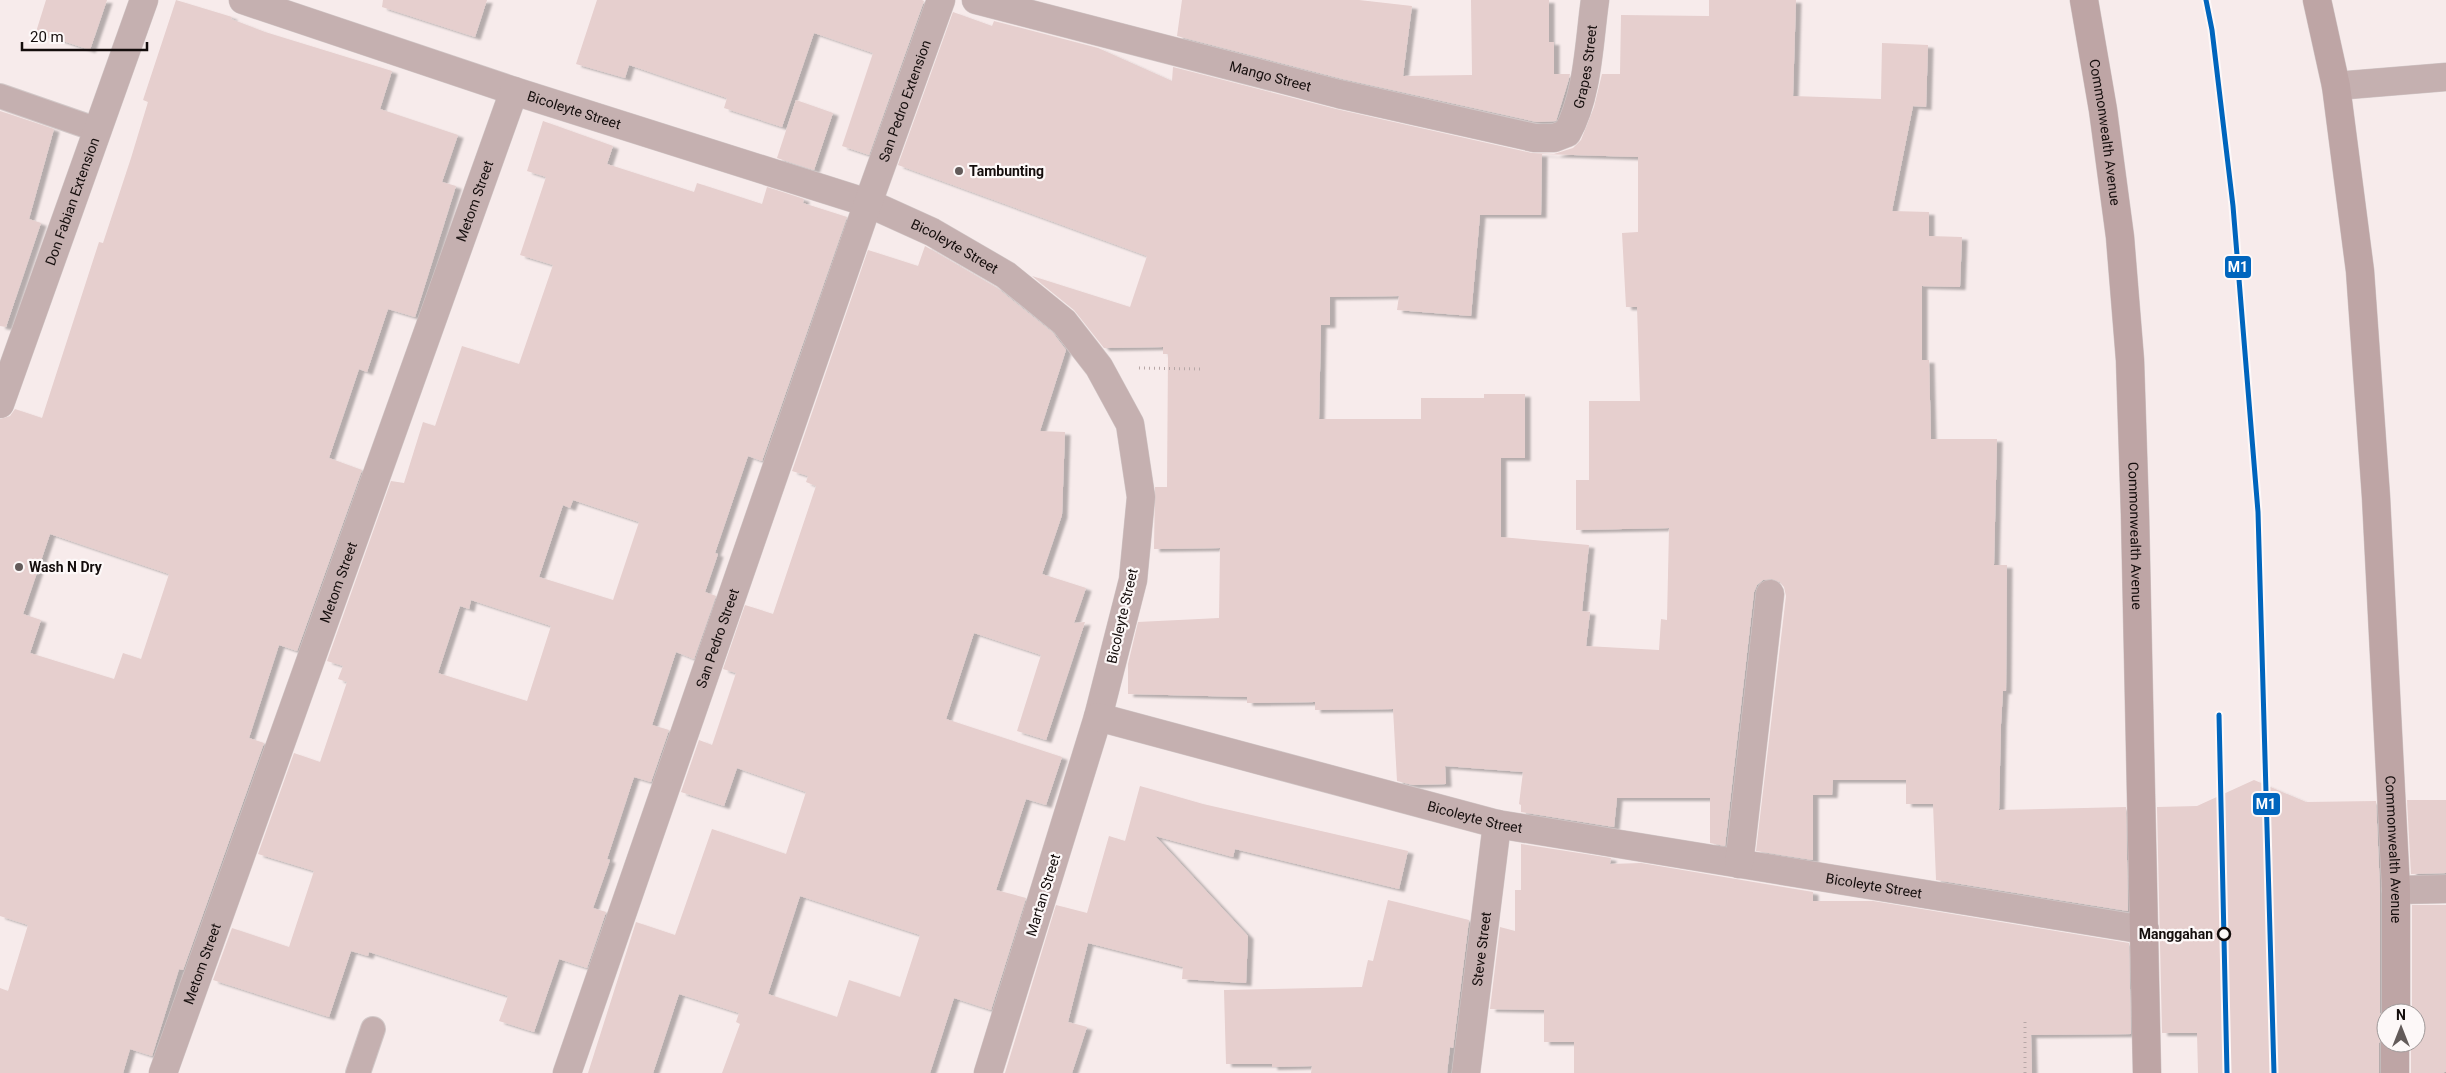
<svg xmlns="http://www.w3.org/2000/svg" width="2446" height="1073" viewBox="0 0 2446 1073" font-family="Roboto,sans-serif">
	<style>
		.building { fill: #e6cfce; fill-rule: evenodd; filter: url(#shadow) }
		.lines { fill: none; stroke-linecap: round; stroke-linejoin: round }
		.lane-casing { stroke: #d2c8c8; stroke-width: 26 }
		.street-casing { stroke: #d2c8c8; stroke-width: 29 }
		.primary-casing { stroke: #d2c8c8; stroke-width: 29 }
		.path { stroke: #b7a8a7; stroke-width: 3; stroke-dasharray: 1 4; stroke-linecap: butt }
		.lane { stroke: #c5b0b0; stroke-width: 24 }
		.street { stroke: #c5b0b0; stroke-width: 28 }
		.primary { stroke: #bea5a5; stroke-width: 28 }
		.metro-1-casing { stroke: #fdf8f8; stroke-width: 9 }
		.metro-1 { stroke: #0065bd; stroke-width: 5 }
		.poi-dot { fill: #635b5a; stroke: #fdf8f8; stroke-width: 2 }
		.stop-dot { fill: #fdf8f8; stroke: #140d0c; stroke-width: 2.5 }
		.labels { text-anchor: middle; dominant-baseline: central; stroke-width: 4.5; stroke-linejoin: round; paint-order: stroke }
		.street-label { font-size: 14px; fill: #140d0c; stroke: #fdf8f8 }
		.poi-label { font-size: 14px; font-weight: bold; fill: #140d0c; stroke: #fdf8f8; text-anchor: start }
		.stop-label { font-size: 14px; font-weight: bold; fill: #140d0c; stroke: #fdf8f8; text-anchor: end }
		.line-badge { stroke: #fdf8f8; stroke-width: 2 }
		.badge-label { font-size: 14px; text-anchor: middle; font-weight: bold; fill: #fff }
	</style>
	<defs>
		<filter id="shadow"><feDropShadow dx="5.5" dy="3" stdDeviation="1" flood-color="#0004"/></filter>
	</defs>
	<rect width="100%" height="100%" fill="#f7ebeb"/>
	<g class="building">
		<polygon points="46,0 107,0 90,50 36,32"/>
		<path d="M 176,0 L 232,17 L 231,19 L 265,32 L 392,71 L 380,109 L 458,135 L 442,182 L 456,186 L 415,317 L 388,309 L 367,372 L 359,369 L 329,458 L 362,470 L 297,651 L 279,645 L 249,738 L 264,743 L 183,970 L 179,969 L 152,1056 L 130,1049 L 123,1073 L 0,1073 L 0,988 L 8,991 L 28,925 L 0,916 L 0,419 L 10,416 L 15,409 L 42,418 L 99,242 L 103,243 L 131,158 L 148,102 L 143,100 ZM 50,534 L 169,574 L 141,659 L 123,653 L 114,679 L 30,653 L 41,620 L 23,614 Z"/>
		<polygon points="383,0 487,0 475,37 382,7"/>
		<polygon points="597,0 922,0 924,1 869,155 842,146 873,53 814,33 782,127 724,108 727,98 629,65 625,78 576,64"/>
		<polygon points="1182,0 1359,0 1412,6 1403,76 1472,75 1471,0 1549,0 1549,42 1554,42 1554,74 1570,74 1568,82 1556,121 1537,122 1343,79 1177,36"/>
		<path d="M 1709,0 L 1796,0 L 1793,96 L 1881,99 L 1882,43 L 1928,45 L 1926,107 L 1913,106 L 1892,211 L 1929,212 L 1929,236 L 1962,237 L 1960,287 L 1922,286 L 1922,360 L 1929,360 L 1931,439 L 1997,439 L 1994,565 L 2007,565 L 2006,691 L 2003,691 L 2001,724 L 1999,810 L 2126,807 L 2128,911 L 1936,880 L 1933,804 L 1906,804 L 1906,780 L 1833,780 L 1832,795 L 1813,795 L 1813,860 L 1756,851 L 1786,596 L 1784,587 L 1780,582 L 1772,579 L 1763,580 L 1757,585 L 1754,592 L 1725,846 L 1710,843 L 1710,798 L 1617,798 L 1614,827 L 1521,812 L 1521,805 L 1519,804 L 1523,772 L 1445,766 L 1446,784 L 1413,785 L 1397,781 L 1393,709 L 1315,710 L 1315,702 L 1247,703 L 1247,697 L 1128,694 L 1128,664 L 1138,622 L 1219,618 L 1220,548 L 1154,549 L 1155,487 L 1167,487 L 1168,354 L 1163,354 L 1163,347 L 1104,348 L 1074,310 L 1032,276 L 1130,307 L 1147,256 L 898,165 L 953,12 L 992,26 L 994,21 L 1098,48 L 1172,81 L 1173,67 L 1336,109 L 1532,153 L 1554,154 L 1573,148 L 1581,140 L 1594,107 L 1602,74 L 1620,74 L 1621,15 L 1709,16 ZM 1542,154 L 1638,157 L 1638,232 L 1622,233 L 1626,307 L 1637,307 L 1640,401 L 1589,401 L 1589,480 L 1576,480 L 1576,530 L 1669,528 L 1667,620 L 1661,619 L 1659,650 L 1586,646 L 1590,612 L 1582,611 L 1589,545 L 1501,537 L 1501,458 L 1525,458 L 1525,394 L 1484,394 L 1484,398 L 1421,398 L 1421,419 L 1319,419 L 1321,325 L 1330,325 L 1330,297 L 1399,296 L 1397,310 L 1471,316 L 1480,215 L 1541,215 Z"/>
		<polygon points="796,100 833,113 814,170 777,158"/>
		<polygon points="0,111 54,129 29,219 41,223 6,327 0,326"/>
		<path d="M 543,121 L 613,146 L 607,164 L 694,192 L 697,183 L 762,204 L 767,187 L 804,199 L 803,203 L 847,217 L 762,461 L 748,456 L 715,553 L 718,554 L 705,592 L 716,596 L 694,659 L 676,652 L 652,725 L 669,730 L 651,782 L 634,777 L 607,859 L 610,860 L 593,908 L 606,912 L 587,968 L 559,959 L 534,1032 L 499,1021 L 508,996 L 369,952 L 368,956 L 351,951 L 329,1017 L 213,980 L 232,928 L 289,947 L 314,871 L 258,854 L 294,753 L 320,762 L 347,682 L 338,679 L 343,666 L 327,661 L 391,481 L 404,483 L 423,422 L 435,426 L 462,346 L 519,364 L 553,265 L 520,255 L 546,177 L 527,171 ZM 573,500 L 639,522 L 613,600 L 539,577 L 563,505 L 570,508 ZM 471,600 L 551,626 L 527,701 L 438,673 L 460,606 L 469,609 Z"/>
		<path d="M 925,246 L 997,288 L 1053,333 L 1066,350 L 1040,431 L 1065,432 L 1062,515 L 1042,574 L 1086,588 L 1074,623 L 1085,622 L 1046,740 L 1017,731 L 1041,655 L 974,633 L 946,719 L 1062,757 L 1046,805 L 1026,799 L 996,890 L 1026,898 L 991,1010 L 954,998 L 930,1073 L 722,1073 L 740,1024 L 736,1022 L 739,1013 L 679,994 L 653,1073 L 588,1073 L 636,922 L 675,935 L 712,829 L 786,854 L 806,792 L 737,768 L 724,806 L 681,792 L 699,740 L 712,745 L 736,673 L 723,669 L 745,605 L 773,614 L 816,486 L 806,482 L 808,476 L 792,471 L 868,250 L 918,266 ZM 800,896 L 920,935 L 900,997 L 849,980 L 837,1017 L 768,994 Z"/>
		<polygon points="2254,780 2306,802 2376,801 2380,890 2380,1013 2386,1024 2386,1031 2379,1043 2379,1073 2198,1073 2197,1033 2162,1033 2157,807 2197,806"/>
		<polygon points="1140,786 1203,804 1408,851 1399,889 1235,849 1233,857 1155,836 1248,936 1246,983 1182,979 1183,967 1088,943 1068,1022 1087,1027 1072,1073 1005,1073 1056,905 1087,913 1109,836 1125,841"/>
		<polygon points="2407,800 2446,800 2446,873 2411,874"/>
		<polygon points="1521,844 1611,858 1610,864 1641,863 1813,892 1813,901 1873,901 2129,943 2131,1034 2031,1035 2032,1073 1574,1073 1574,1042 1544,1042 1544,1010 1490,1009 1500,927 1515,931 1515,890 1521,890"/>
		<polygon points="1388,900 1469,920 1453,1048 1450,1047 1447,1073 1311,1073 1312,1066 1272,1067 1272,1064 1226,1064 1224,990 1362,987 1368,960 1373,961"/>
		<polygon points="2412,905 2446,905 2446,1073 2411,1073 2411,1043 2416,1043 2416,1013 2412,1013"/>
	</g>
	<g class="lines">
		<defs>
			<g id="lane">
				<polyline points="0,96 98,130"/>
				<polyline points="358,1073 373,1029"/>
			</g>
			<g id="street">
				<path id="s1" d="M 243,0 L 514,91 L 868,203 L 932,232 L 1006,275 L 1064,322 L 1099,367 L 1130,424 L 1141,497 L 1133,580 L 1098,717 L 988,1073"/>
				<path id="s2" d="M 976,0 L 1339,94 L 1535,138 L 1554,138 L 1567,133 C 1588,96 1589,42 1595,0"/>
				<polyline points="2336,86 2446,77"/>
				<path id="s3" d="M 0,404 L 144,0"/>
				<path id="s4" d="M 1098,717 L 1497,824 L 2145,930"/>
				<polyline points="1739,864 1770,594"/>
				<polyline points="2396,890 2446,889"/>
				<path id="s5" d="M 163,1073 L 514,91"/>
				<path id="s6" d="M 567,1073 L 868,203 L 941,0"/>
				<path id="s7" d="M 1466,1073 L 1497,824"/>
			</g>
			<g id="primary">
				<path id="s8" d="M 2084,0 L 2103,110 L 2120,237 L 2130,360 L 2135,514 L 2147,1073"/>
				<path id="s9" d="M 2317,0 L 2336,86 L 2360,271 L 2376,497 L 2396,890 L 2396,1013"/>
				<polyline points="2395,1073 2395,1043"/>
			</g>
		</defs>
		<use href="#lane" class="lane-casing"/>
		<use href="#street" class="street-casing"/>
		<use href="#primary" class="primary-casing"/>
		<g class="path">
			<polyline points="1139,368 1202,369"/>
			<polyline points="2025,1073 2025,1022"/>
			<polyline points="2446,1073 2446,1070"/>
		</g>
		<use href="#lane" class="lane"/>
		<use href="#street" class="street"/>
		<use href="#primary" class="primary"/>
		<defs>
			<g id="metro-1">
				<polyline points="2206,0 2212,30 2233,206 2258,512 2274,1073"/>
				<polyline points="2219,715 2227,1073"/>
			</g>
		</defs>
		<use href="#metro-1" class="metro-1-casing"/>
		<use href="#metro-1" class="metro-1"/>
	</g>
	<g class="poi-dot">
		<circle cx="959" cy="171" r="5"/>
		<circle cx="19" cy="567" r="5"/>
	</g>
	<circle class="stop-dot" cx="2224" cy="934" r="6"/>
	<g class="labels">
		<g class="street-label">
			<text stroke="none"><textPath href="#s2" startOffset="678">Grapes Street</textPath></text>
			<text stroke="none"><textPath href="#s2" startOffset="304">Mango Street</textPath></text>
			<text stroke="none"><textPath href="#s6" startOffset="1029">San Pedro Extension</textPath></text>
			<text stroke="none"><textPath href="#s1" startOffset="349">Bicoleyte Street</textPath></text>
			<text stroke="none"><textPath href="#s8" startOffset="134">Commonwealth Avenue</textPath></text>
			<text stroke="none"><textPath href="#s5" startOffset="926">Metom Street</textPath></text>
			<text stroke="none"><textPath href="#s3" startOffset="215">Don Fabian Extension</textPath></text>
			<text stroke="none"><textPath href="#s1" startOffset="754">Bicoleyte Street</textPath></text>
			<text stroke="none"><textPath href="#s8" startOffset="539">Commonwealth Avenue</textPath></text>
			<text stroke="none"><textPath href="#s5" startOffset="521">Metom Street</textPath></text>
			<text transform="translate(1122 616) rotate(-77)">Bicoleyte Street</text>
			<text stroke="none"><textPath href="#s6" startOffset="460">San Pedro Street</textPath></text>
			<text stroke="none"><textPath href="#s4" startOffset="390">Bicoleyte Street</textPath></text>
			<text stroke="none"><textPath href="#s9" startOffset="854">Commonwealth Avenue</textPath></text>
			<text stroke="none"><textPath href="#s4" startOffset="795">Bicoleyte Street</textPath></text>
			<text transform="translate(1043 895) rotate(-73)">Martan Street</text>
			<text stroke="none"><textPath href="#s7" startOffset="125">Steve Street</textPath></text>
			<text stroke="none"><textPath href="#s5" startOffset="116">Metom Street</textPath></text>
		</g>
		<g class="poi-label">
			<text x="969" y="171">Tambunting</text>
			<text x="29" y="567">Wash N Dry</text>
		</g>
		<g class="stop-label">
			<text x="2213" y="934">Manggahan</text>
		</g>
	</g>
	<g class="line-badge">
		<rect x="2224" y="255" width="28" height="24" rx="5" fill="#0065bd"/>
		<rect x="2252" y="792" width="29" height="24" rx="5" fill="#0065bd"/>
	</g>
	<g class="badge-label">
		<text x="2238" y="272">M1</text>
		<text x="2266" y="809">M1</text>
	</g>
	<g transform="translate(2401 1028)"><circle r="24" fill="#fdf8f8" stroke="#a09a9a"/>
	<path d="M0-4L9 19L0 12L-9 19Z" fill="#635b5a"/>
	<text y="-8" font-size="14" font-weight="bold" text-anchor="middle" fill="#140d0c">N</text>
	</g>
	<path d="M22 42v8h125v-8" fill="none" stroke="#140d0c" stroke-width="2.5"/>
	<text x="30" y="42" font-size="15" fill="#140d0c" stroke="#fdf8f8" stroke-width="4" paint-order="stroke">20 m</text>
</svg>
